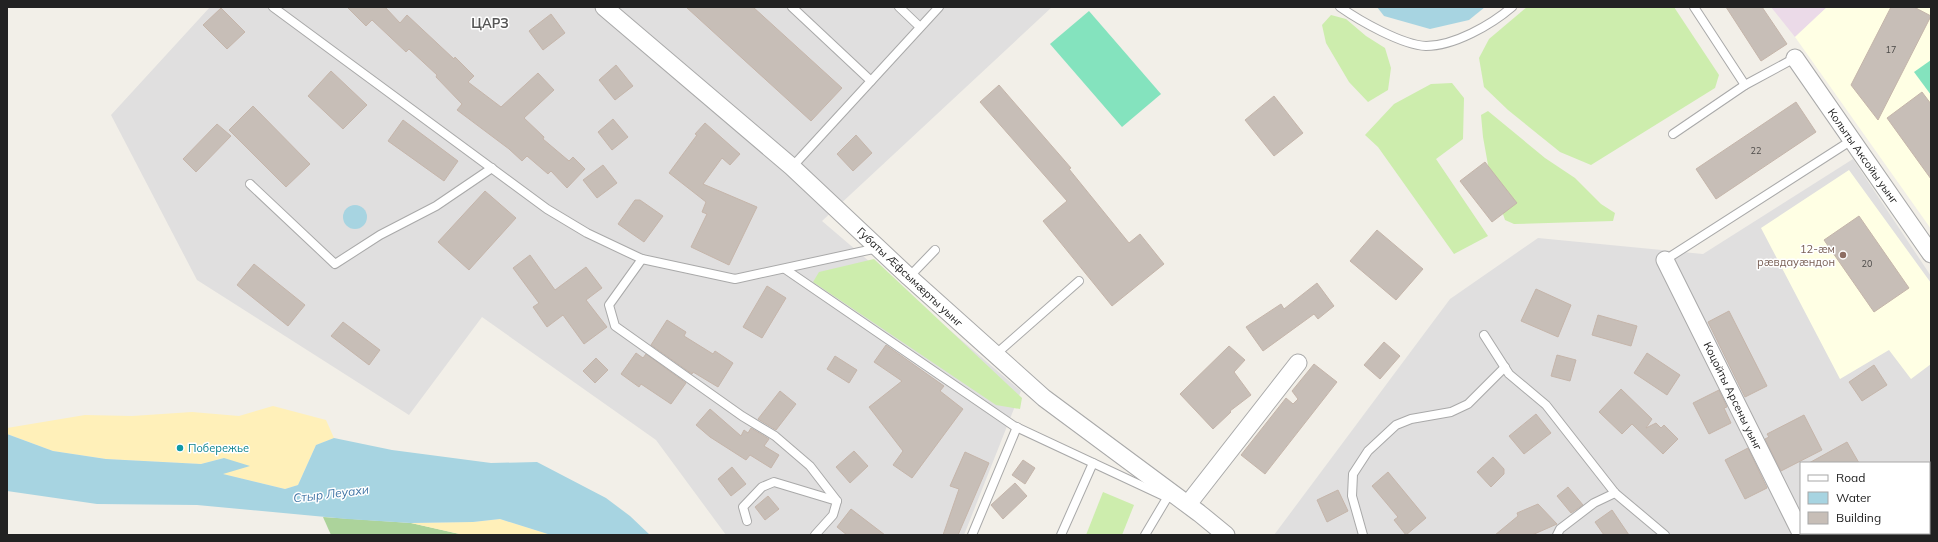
<svg xmlns="http://www.w3.org/2000/svg" width="1938" height="542" font-family="Mulish,sans-serif">
<style>
.residential{fill:#e0dfdf;fill-rule:evenodd}
.industrial{fill:#ebdae8}
.education{fill:#ffffe4}
.grass{fill:#cdedad}
.forest{fill:#acd39b}
.sand{fill:#fff0b9}
.pitch{fill:#84e3be}
.water{fill:#a7d4e1}
.building{fill:#c7beb7;stroke:#c5b5aa}
.lines{fill:none;stroke-linecap:round;stroke-linejoin:round}
.service-casing{stroke:#a9a9a9;stroke-width:10}
.minor-casing{stroke:#a9a9a9;stroke-width:19}
.service{stroke:#fff;stroke-width:8}
.minor{stroke:#fff;stroke-width:17}
.education-dot{fill:#8d6e63;stroke:#fff;stroke-width:1.5}
.culture-dot{fill:#0f9aa8;stroke:#fff;stroke-width:1.5}
.labels{text-anchor:middle;stroke-width:3;stroke-linejoin:round;paint-order:stroke}
.number-label{font-size:9px;fill:#4b4947}
.street-label{font-size:11px;fill:#222;stroke:#fff}
.education-label{font-size:11px;fill:#785e54;stroke:#fff;text-anchor:end}
.culture-label{font-size:11px;fill:#0d838f;stroke:#fff;text-anchor:start}
.water-label{font-size:12px;font-style:italic;fill:#4276a6;stroke:#fff}
.quarter-label{font-size:13px;font-weight:bold;fill:#555;stroke:#fff}
</style>
<rect width="100%" height="100%" fill="#f2efe8"/>
<g class="residential">
<path d="M 210,7 L 1052,7 L 822,221 L 1021,391 L 964,535 L 726,535 L 656,440 L 482,317 L 409,415 L 197,280 L 111,115 Z"/>
<path d="M 1853,159 L 1931,276 L 1931,535 L 1274,535 L 1450,299 L 1538,238 L 1703,254 ZM 1801,463 L 1929,463 L 1929,533 L 1801,533 Z"/>
</g>
<path class="industrial" d="M 1771,7 L 1827,7 L 1795,37 Z"/>
<g class="education">
<path d="M 1827,7 L 1931,7 L 1931,229 L 1795,37 Z"/>
<path d="M 1849,170 L 1931,283 L 1931,364 L 1911,379 L 1889,350 L 1840,379 L 1761,228 Z"/>
</g>
<g class="grass">
<path d="M 1527,7 L 1674,7 L 1719,75 L 1715,88 L 1591,165 L 1560,152 L 1508,110 L 1484,87 L 1479,58 L 1489,39 Z"/>
<path d="M 1331,15 L 1346,19 L 1366,36 L 1385,48 L 1391,68 L 1388,90 L 1368,102 L 1349,82 L 1326,43 L 1322,25 Z"/>
<path d="M 1452,83 L 1464,98 L 1463,139 L 1436,159 L 1488,236 L 1454,254 L 1378,147 L 1365,135 L 1394,104 L 1431,84 Z"/>
<path d="M 1488,111 L 1545,158 L 1575,178 L 1601,204 L 1615,213 L 1613,221 L 1514,224 L 1505,220 L 1490,176 L 1483,137 L 1481,115 Z"/>
<path d="M 874,259 L 1022,398 L 1020,409 L 996,405 L 813,282 L 819,272 Z"/>
<path d="M 1103,492 L 1134,505 L 1122,535 L 1086,535 Z"/>
</g>
<path class="forest" d="M 323,517 L 411,523 L 464,535 L 331,535 Z"/>
<g class="sand">
<path d="M 273,406 L 326,420 L 334,438 L 316,445 L 298,485 L 285,489 L 222,474 L 224,458 L 201,464 L 106,459 L 53,451 L 7,434 L 7,428 L 85,415 L 132,416 L 192,412 L 239,416 Z"/>
<path d="M 500,519 L 551,535 L 464,535 L 411,523 L 473,522 Z"/>
</g>
<g class="pitch">
<path d="M 1089,11 L 1161,94 L 1122,127 L 1050,44 Z"/>
<path d="M 1931,60 L 1931,95 L 1914,72 Z"/>
</g>
<g class="water">
<path d="M 1377,7 L 1485,7 L 1469,20 L 1430,29 L 1384,16 Z"/>
<circle cx="355" cy="217" r="12"/>
<path d="M 7,434 L 53,451 L 106,459 L 201,464 L 224,458 L 250,466 L 223,474 L 285,489 L 298,485 L 316,445 L 334,438 L 392,450 L 491,463 L 537,462 L 606,498 L 630,516 L 650,535 L 551,535 L 500,519 L 473,522 L 411,523 L 347,519 L 197,505 L 97,504 L 7,491 Z"/>
</g>
<g class="building">
<path d="M 347,7 L 385,7 L 400,23 L 407,15 L 454,59 L 455,57 L 474,76 L 468,82 L 501,107 L 538,73 L 554,90 L 524,118 L 544,137 L 543,139 L 569,161 L 573,157 L 585,169 L 567,188 L 551,171 L 548,174 L 527,156 L 522,161 L 509,149 L 457,110 L 462,104 L 436,77 L 437,75 L 409,49 L 406,52 L 372,20 L 366,26 Z"/>
<path d="M 686,7 L 753,7 L 842,88 L 811,121 Z"/>
<path d="M 1726,7 L 1762,7 L 1787,44 L 1761,61 Z"/>
<path d="M 1891,7 L 1914,7 L 1931,16 L 1878,120 L 1851,85 Z"/>
<path d="M 221,8 L 245,32 L 227,49 L 203,25 Z"/>
<path d="M 551,14 L 565,33 L 543,50 L 529,31 Z"/>
<path d="M 616,65 L 633,86 L 615,100 L 599,80 Z"/>
<path d="M 331,71 L 367,105 L 343,129 L 308,96 Z"/>
<path d="M 999,85 L 1071,168 L 1069,169 L 1129,243 L 1140,234 L 1164,264 L 1112,306 L 1043,221 L 1067,201 L 980,102 Z"/>
<path d="M 1922,92 L 1931,104 L 1931,179 L 1887,118 Z"/>
<path d="M 1274,96 L 1303,133 L 1274,156 L 1245,120 Z"/>
<path d="M 1796,102 L 1816,132 L 1716,199 L 1696,169 Z"/>
<path d="M 253,106 L 310,164 L 286,187 L 229,130 Z"/>
<path d="M 613,119 L 628,137 L 612,150 L 598,132 Z"/>
<path d="M 403,120 L 458,161 L 444,181 L 388,141 Z"/>
<path d="M 705,123 L 740,154 L 730,165 L 722,158 L 703,184 L 757,207 L 729,265 L 691,247 L 707,214 L 702,212 L 706,202 L 669,173 L 697,135 L 695,134 Z"/>
<path d="M 217,124 L 231,136 L 196,172 L 183,159 Z"/>
<path d="M 856,135 L 872,153 L 853,171 L 837,154 Z"/>
<path d="M 1485,162 L 1517,203 L 1492,222 L 1460,181 Z"/>
<path d="M 603,165 L 617,183 L 597,198 L 583,180 Z"/>
<path d="M 485,191 L 516,218 L 469,270 L 438,242 Z"/>
<path d="M 635,200 L 640,200 L 663,216 L 644,242 L 618,224 Z"/>
<path d="M 1859,216 L 1909,288 L 1874,312 L 1824,240 Z"/>
<path d="M 1377,230 L 1423,269 L 1396,300 L 1350,261 Z"/>
<path d="M 530,255 L 555,290 L 586,267 L 602,288 L 586,300 L 607,327 L 584,344 L 563,315 L 547,327 L 533,307 L 539,303 L 513,268 Z"/>
<path d="M 254,264 L 305,305 L 288,326 L 237,285 Z"/>
<path d="M 1317,283 L 1334,306 L 1318,319 L 1314,314 L 1263,351 L 1246,327 L 1281,304 L 1284,309 Z"/>
<path d="M 767,286 L 786,298 L 762,338 L 743,327 Z"/>
<path d="M 1536,289 L 1571,305 L 1558,337 L 1521,321 Z"/>
<path d="M 1729,311 L 1767,386 L 1745,397 L 1708,322 Z"/>
<path d="M 1598,315 L 1637,326 L 1631,346 L 1592,335 Z"/>
<path d="M 667,320 L 686,332 L 684,336 L 713,354 L 715,351 L 733,363 L 718,387 L 693,372 L 692,374 L 651,345 Z"/>
<path d="M 343,322 L 380,350 L 369,365 L 331,336 Z"/>
<path d="M 1384,342 L 1400,356 L 1380,379 L 1364,365 Z"/>
<path d="M 886,345 L 944,386 L 940,391 L 963,409 L 912,478 L 893,465 L 903,451 L 869,407 L 902,381 L 874,362 Z"/>
<path d="M 1229,346 L 1245,360 L 1234,372 L 1251,395 L 1230,411 L 1231,412 L 1213,429 L 1180,394 Z"/>
<path d="M 636,353 L 643,358 L 646,354 L 686,383 L 671,404 L 641,384 L 639,387 L 621,374 Z"/>
<path d="M 1647,353 L 1680,375 L 1667,395 L 1634,373 Z"/>
<path d="M 1557,355 L 1576,360 L 1570,381 L 1551,376 Z"/>
<path d="M 835,356 L 857,370 L 849,383 L 827,369 Z"/>
<path d="M 596,358 L 608,370 L 595,383 L 583,371 Z"/>
<path d="M 1314,364 L 1337,382 L 1265,474 L 1241,455 L 1286,398 L 1293,404 L 1298,399 L 1292,391 Z"/>
<path d="M 1874,365 L 1887,385 L 1862,401 L 1849,382 Z"/>
<path d="M 1621,389 L 1652,419 L 1646,428 L 1656,423 L 1661,428 L 1664,425 L 1678,439 L 1663,454 L 1632,424 L 1622,434 L 1599,412 Z"/>
<path d="M 1719,390 L 1727,407 L 1724,408 L 1731,423 L 1709,434 L 1693,403 Z"/>
<path d="M 780,391 L 796,404 L 776,430 L 758,419 Z"/>
<path d="M 710,409 L 741,436 L 744,430 L 748,433 L 751,428 L 769,439 L 764,446 L 779,455 L 771,468 L 750,455 L 746,460 L 710,437 L 696,425 Z"/>
<path d="M 1536,414 L 1551,433 L 1524,454 L 1509,436 Z"/>
<path d="M 1804,415 L 1822,450 L 1781,471 L 1765,439 L 1769,437 L 1767,434 Z"/>
<path d="M 1847,442 L 1859,463 L 1809,463 Z"/>
<path d="M 1748,448 L 1767,488 L 1745,499 L 1725,460 Z"/>
<path d="M 854,451 L 868,466 L 850,483 L 836,467 Z"/>
<path d="M 965,452 L 989,463 L 958,535 L 943,535 L 959,489 L 950,486 Z"/>
<path d="M 1493,457 L 1504,469 L 1504,474 L 1491,487 L 1477,472 Z"/>
<path d="M 1023,460 L 1035,468 L 1025,484 L 1012,475 Z"/>
<path d="M 732,467 L 746,484 L 731,496 L 718,479 Z"/>
<path d="M 1388,472 L 1426,518 L 1406,535 L 1394,520 L 1398,517 L 1372,486 Z"/>
<path d="M 1015,483 L 1027,496 L 1003,519 L 991,505 Z"/>
<path d="M 1568,487 L 1583,505 L 1571,513 L 1557,496 Z"/>
<path d="M 1338,490 L 1348,511 L 1327,522 L 1317,500 Z"/>
<path d="M 768,496 L 779,509 L 765,520 L 755,507 Z"/>
<path d="M 1538,504 L 1557,524 L 1532,535 L 1495,535 L 1518,516 L 1517,513 Z"/>
<path d="M 851,509 L 885,535 L 847,535 L 837,527 Z"/>
<path d="M 1612,510 L 1629,535 L 1604,535 L 1595,522 Z"/>
</g>
<g class="lines">
<defs>
<g id="service">
<path d="M 273,7 L 547,209 L 587,233 L 642,259 L 735,279 L 878,248"/>
<path d="M 792,7 L 871,81"/>
<path d="M 899,7 L 920,27"/>
<path d="M 1340,7 C 1360,21 1402,45 1426,46 C 1454,46 1491,25 1512,7"/>
<path d="M 1694,7 L 1745,85"/>
<path d="M 1673,134 L 1745,85 L 1795,58"/>
<path d="M 792,167 L 939,7"/>
<path d="M 250,184 L 335,264 L 380,235 L 436,206 L 492,168"/>
<path d="M 642,259 L 609,305 L 615,326 L 742,416 L 775,436 L 810,466 L 837,501 L 833,515 L 815,535"/>
<path d="M 1665,260 L 1852,140"/>
<path d="M 785,269 L 1014,426 L 1168,498"/>
<path d="M 909,277 L 935,250"/>
<path d="M 1484,335 L 1509,374 L 1546,405 L 1615,493 L 1665,535"/>
<path d="M 996,354 L 1079,281"/>
<path d="M 747,521 L 743,507 L 762,487 L 774,482 L 837,501"/>
<path d="M 972,535 L 1017,427"/>
<path d="M 1061,535 L 1093,463"/>
<path d="M 1145,535 L 1167,498"/>
<path d="M 1363,535 L 1352,496 L 1353,474 L 1368,451 L 1396,425 L 1411,419 L 1451,412 L 1468,404 L 1505,367"/>
<path d="M 1557,535 L 1560,529 L 1594,503 L 1615,493"/>
</g>
<g id="minor">
<path d="M 604,7 L 792,167 L 909,277 L 1044,398 L 1199,513 L 1226,535"/>
<path d="M 1795,58 L 1931,254"/>
<path d="M 1665,260 L 1801,533"/>
<path d="M 1188,504 L 1298,363"/>
</g>
</defs>
<use href="#service" class="service-casing"/>
<use href="#minor" class="minor-casing"/>
<use href="#service" class="service"/>
<use href="#minor" class="minor"/>
</g>
<circle class="education-dot" cx="1843" cy="255" r="4"/>
<circle class="culture-dot" cx="180" cy="448" r="4"/>
<g class="labels">
<g class="number-label">
<text x="1891" y="53">17</text>
<text x="1756" y="154">22</text>
<text x="1867" y="267">20</text>
</g>
<g class="street-label">
<text transform="translate(1863 156) rotate(55)" y="4">Колыты Аксойы уынг</text>
<text transform="translate(910 277) rotate(43)" y="4">Губаты Æфсымæрты уынг</text>
<text transform="translate(1733 396) rotate(64)" y="4">Коцойты Арсены уынг</text>
</g>
<g class="education-label">
<text x="1835" y="253">12-æм<tspan x="1835" dy="13">рӕвдауӕндон</tspan></text>
</g>
<g class="culture-label">
<text x="188" y="452">Побережье</text>
</g>
<g class="water-label">
<text transform="translate(331 494) rotate(-7)" y="4">Стыр Леуахи</text>
</g>
<g class="quarter-label">
<text x="490" y="28">ЦАРЗ</text>
</g>
</g>
<rect width="1938" height="542" fill="none" stroke="#222222" stroke-width="16"/>
<rect x="1800" y="462" width="130" height="72" fill="#ffffff" stroke="#a7a7a7"/>
<rect x="1808" y="475" width="20" height="6" fill="#ffffff" stroke="#a7a7a7"/>
<text x="1836" y="482" font-size="12" fill="#222222">Road</text>
<rect x="1808" y="492" width="20" height="12" fill="#a7d4e1" stroke="#a7a7a7"/>
<text x="1836" y="502" font-size="12" fill="#222222">Water</text>
<rect x="1808" y="512" width="20" height="12" fill="#c7beb7" stroke="#a7a7a7"/>
<text x="1836" y="522" font-size="12" fill="#222222">Building</text>
</svg>
